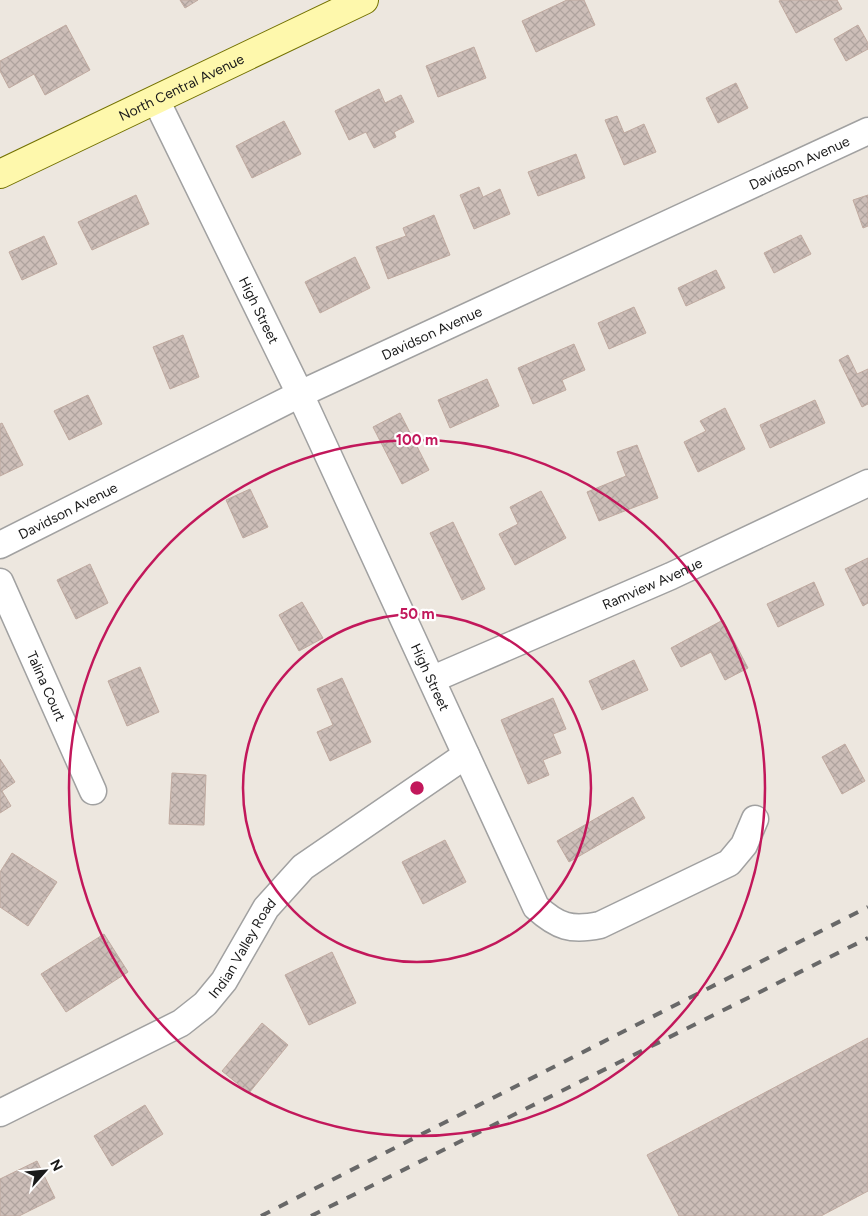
<svg xmlns="http://www.w3.org/2000/svg" width="868" height="1216" font-family="Figtree,sans-serif">
<style>
.building{fill:url(#building-cross-hatch);stroke:#c0aaa0}
.lines{fill:none;stroke-linecap:round;stroke-linejoin:round}
.street-casing{stroke:#a1a1a1;stroke-width:29}
.secondary-casing{stroke:#737100;stroke-width:30}
.street{stroke:#fff;stroke-width:26}
.secondary{stroke:#fef8ac;stroke-width:28}
.rail{stroke:#686868;stroke-width:4;stroke-dasharray:10 10;stroke-linecap:butt}
.ring{fill:none;stroke:#c2185b;stroke-width:2.5}
.labels{text-anchor:middle;stroke-width:4.5;stroke-linejoin:round;paint-order:stroke}
.street-label{font-size:14px;fill:#1a1a1a;stroke:#fff}
.centre{fill:#c2185b;stroke:#fff;stroke-width:2.5}
.ring-label{font-size:15px;text-anchor:middle;font-weight:bold;fill:#c2185b;stroke:#fff;stroke-width:4.5;stroke-linejoin:round;paint-order:stroke}
</style>
<defs>
<pattern id="building-cross-hatch" width="8" height="8" patternUnits="userSpaceOnUse" patternTransform="scale(1.25)"><rect width="8" height="8" fill="#cdbeb8"/><path d="M0 0l8 8M0 8l8-8" fill="none" stroke="#afa39e"/></pattern>
</defs>
<rect width="100%" height="100%" fill="#ede7df"/>
<g class="building">
<path d="M 180,0 L 198,0 L 185,8 Z"/>
<path d="M 567,0 L 584,0 L 595,25 L 536,52 L 522,21 Z"/>
<path d="M 781,0 L 837,0 L 842,9 L 796,33 L 779,1 Z"/>
<path d="M 66,25 L 90,70 L 45,95 L 34,74 L 9,88 L 0,71 L 0,61 Z"/>
<path d="M 858,25 L 868,43 L 868,49 L 846,61 L 834,39 Z"/>
<path d="M 474,47 L 486,78 L 438,97 L 426,66 Z"/>
<path d="M 736,83 L 748,108 L 718,123 L 706,98 Z"/>
<path d="M 379,89 L 385,103 L 401,95 L 414,122 L 394,132 L 396,137 L 374,148 L 366,132 L 349,140 L 335,111 Z"/>
<path d="M 617,116 L 624,133 L 644,124 L 656,152 L 624,165 L 605,120 Z"/>
<path d="M 284,121 L 301,154 L 252,178 L 236,146 Z"/>
<path d="M 576,154 L 585,178 L 538,196 L 528,172 Z"/>
<path d="M 479,187 L 483,197 L 500,189 L 510,214 L 474,229 L 460,195 Z"/>
<path d="M 136,195 L 149,224 L 92,250 L 78,222 Z"/>
<path d="M 868,195 L 868,226 L 863,228 L 853,200 Z"/>
<path d="M 434,215 L 450,255 L 388,279 L 376,247 L 406,236 L 403,228 Z"/>
<path d="M 801,235 L 811,254 L 774,273 L 764,253 Z"/>
<path d="M 44,236 L 57,264 L 22,280 L 9,252 Z"/>
<path d="M 355,257 L 370,288 L 320,313 L 305,282 Z"/>
<path d="M 716,270 L 725,288 L 686,306 L 678,288 Z"/>
<path d="M 634,307 L 646,333 L 609,349 L 598,323 Z"/>
<path d="M 183,335 L 199,377 L 170,389 L 153,347 Z"/>
<path d="M 574,344 L 585,370 L 562,380 L 566,390 L 533,404 L 518,368 Z"/>
<path d="M 848,355 L 857,374 L 868,369 L 868,404 L 862,407 L 839,360 Z"/>
<path d="M 487,379 L 499,406 L 450,428 L 438,400 Z"/>
<path d="M 88,395 L 102,424 L 69,440 L 54,411 Z"/>
<path d="M 815,400 L 825,423 L 770,448 L 760,425 Z"/>
<path d="M 725,408 L 745,449 L 698,472 L 684,442 L 706,431 L 700,421 Z"/>
<path d="M 400,413 L 429,470 L 402,484 L 373,427 Z"/>
<path d="M 2,423 L 23,465 L 0,476 L 0,424 Z"/>
<path d="M 637,445 L 658,498 L 599,521 L 587,492 L 626,476 L 617,452 Z"/>
<path d="M 250,489 L 268,527 L 243,538 L 226,500 Z"/>
<path d="M 541,491 L 566,538 L 515,565 L 499,534 L 518,524 L 510,507 Z"/>
<path d="M 453,522 L 485,589 L 462,600 L 430,533 Z"/>
<path d="M 868,558 L 868,603 L 863,606 L 845,569 Z"/>
<path d="M 90,564 L 108,603 L 76,619 L 57,580 Z"/>
<path d="M 814,582 L 824,605 L 778,627 L 767,604 Z"/>
<path d="M 302,602 L 323,638 L 299,651 L 279,615 Z"/>
<path d="M 723,620 L 748,668 L 725,680 L 711,652 L 681,667 L 671,648 Z"/>
<path d="M 634,660 L 648,690 L 602,710 L 589,681 Z"/>
<path d="M 140,667 L 159,712 L 127,726 L 108,681 Z"/>
<path d="M 342,678 L 371,742 L 330,761 L 317,732 L 333,725 L 317,689 Z"/>
<path d="M 553,698 L 566,729 L 553,734 L 561,753 L 543,760 L 549,775 L 528,784 L 501,720 Z"/>
<path d="M 845,744 L 865,781 L 842,794 L 822,757 Z"/>
<path d="M 0,759 L 15,782 L 2,791 L 11,806 L 0,813 Z"/>
<path d="M 172,773 L 206,775 L 204,825 L 169,824 Z"/>
<path d="M 633,797 L 645,818 L 569,862 L 557,841 Z"/>
<path d="M 445,840 L 466,882 L 423,904 L 402,862 Z"/>
<path d="M 12,853 L 57,882 L 28,926 L 0,907 L 0,872 Z"/>
<path d="M 104,934 L 128,972 L 66,1012 L 41,974 Z"/>
<path d="M 332,952 L 356,1003 L 309,1025 L 285,975 Z"/>
<path d="M 262,1023 L 288,1045 L 249,1093 L 222,1071 Z"/>
<path d="M 868,1038 L 868,1191 L 821,1216 L 679,1216 L 647,1155 Z"/>
<path d="M 145,1105 L 163,1134 L 112,1166 L 94,1136 Z"/>
<path d="M 37,1161 L 55,1198 L 19,1216 L 0,1216 L 0,1179 Z"/>
</g>
<g class="lines">
<defs>
<g id="street">
<path id="s1" d="M 156,100 L 300,394 L 536,907 C 558,927 571,931 600,925 L 729,863 L 744,845 L 755,819"/>
<path id="s2" d="M 0,545 L 300,394 L 868,131"/>
<path id="s3" d="M 0,582 L 93,791"/>
<path id="s4" d="M 433,679 L 671,576 L 868,483"/>
<path id="s5" d="M 0,1113 L 181,1023 L 205,1004 L 224,981 L 266,908 L 303,867 L 466,755"/>
</g>
<g id="secondary">
<path id="s6" d="M 0,174 L 364,0"/>
</g>
</defs>
<use href="#street" class="street-casing"/>
<use href="#secondary" class="secondary-casing"/>
<use href="#street" class="street"/>
<use href="#secondary" class="secondary"/>
<g class="rail">
<path d="M 261,1216 L 868,907"/>
<path d="M 311,1216 L 868,938"/>
</g>
</g>
<g class="ring">
<circle cx="417" cy="788" r="174"/>
<circle cx="417" cy="788" r="348"/>
</g>
<g class="labels">
<g class="street-label">
<text dy="5" stroke="none"><textPath href="#s6" startOffset="201">North Central Avenue</textPath></text>
<text dy="5" stroke="none"><textPath href="#s2" startOffset="886">Davidson Avenue</textPath></text>
<text dy="5" stroke="none"><textPath href="#s1" startOffset="234">High Street</textPath></text>
<text dy="5" stroke="none"><textPath href="#s2" startOffset="481">Davidson Avenue</textPath></text>
<text dy="5" stroke="none"><textPath href="#s2" startOffset="76">Davidson Avenue</textPath></text>
<text dy="5" stroke="none"><textPath href="#s4" startOffset="239">Ramview Avenue</textPath></text>
<text dy="5" stroke="none"><textPath href="#s1" startOffset="639">High Street</textPath></text>
<text dy="5" stroke="none"><textPath href="#s3" startOffset="114">Talina Court</textPath></text>
<text dy="5" stroke="none"><textPath href="#s5" startOffset="300">Indian Valley Road</textPath></text>
</g>
</g>
<circle cx="417" cy="788" r="8" class="centre"/>
<g class="ring-label">
<text x="417" y="445">100 m</text>
<text x="417" y="619">50 m</text>
</g>
<g transform="translate(45 1171) rotate(63)" stroke="#ffffff" stroke-width="4" paint-order="stroke">
<path d="M0-4L9 19L0 12L-9 19Z" fill="#1a1a1a"/>
<text y="-8" font-size="14" font-weight="bold" text-anchor="middle" fill="#1a1a1a">N</text>
</g>
</svg>
